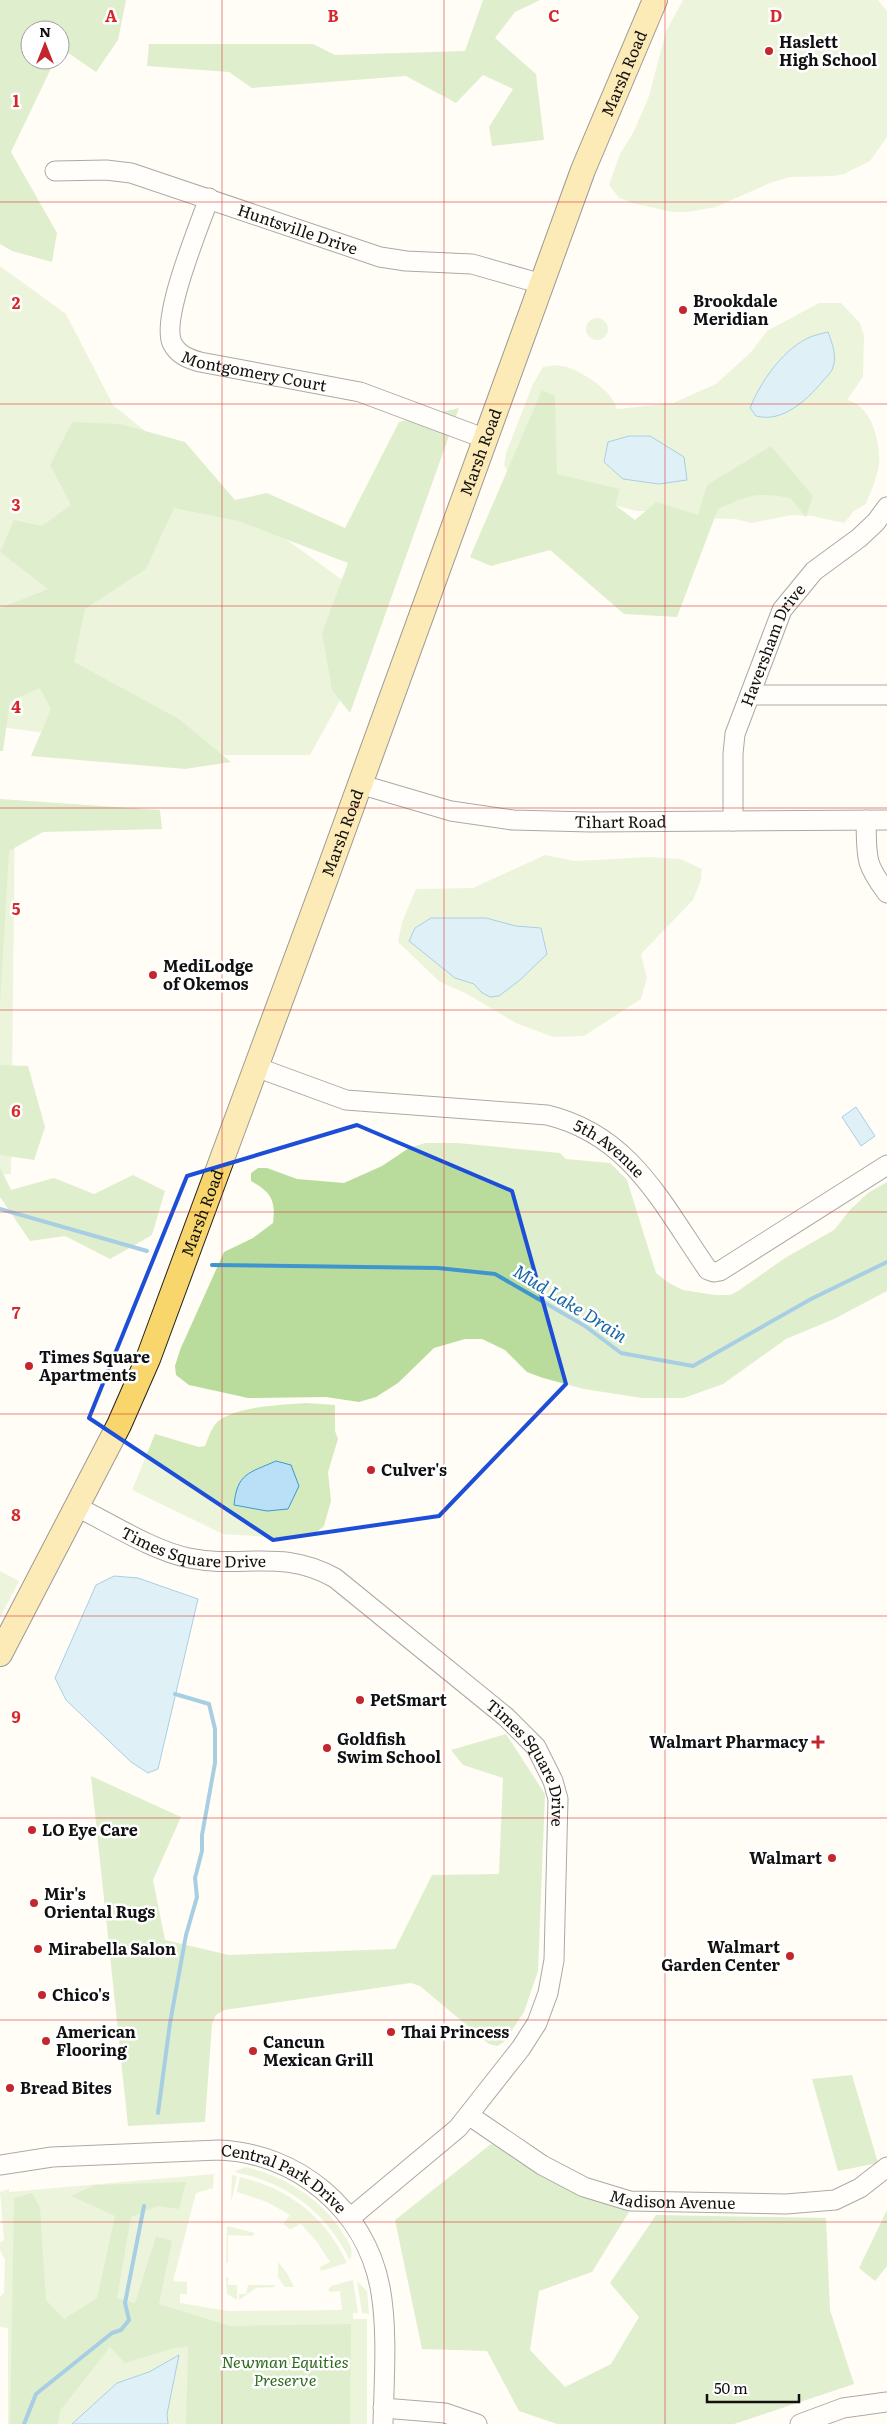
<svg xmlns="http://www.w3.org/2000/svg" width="887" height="2424" font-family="Literata,serif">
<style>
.green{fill:#d5ebbd}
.forest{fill:#b9dc9c}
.water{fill:#b9e0f7;stroke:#3f96cf}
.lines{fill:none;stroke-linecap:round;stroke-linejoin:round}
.stream{stroke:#3f96cf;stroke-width:4}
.minor-casing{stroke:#444;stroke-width:21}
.major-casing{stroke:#222;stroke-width:26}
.minor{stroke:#fff;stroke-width:19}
.major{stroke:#f9d66b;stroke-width:24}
.marked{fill:none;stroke:#1d4ed8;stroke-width:4;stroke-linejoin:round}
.grid{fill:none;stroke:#d62828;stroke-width:1;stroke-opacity:0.55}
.poi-dot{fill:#c4262e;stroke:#fff;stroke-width:2}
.labels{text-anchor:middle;stroke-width:5;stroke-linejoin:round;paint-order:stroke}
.poi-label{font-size:16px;font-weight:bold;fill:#111;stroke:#fff;text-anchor:start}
.street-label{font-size:16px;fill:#111;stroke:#fff}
.park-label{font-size:16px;font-style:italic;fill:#2f6b1f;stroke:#fff}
.water-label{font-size:18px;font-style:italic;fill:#1768a6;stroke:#fff}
.grid-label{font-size:16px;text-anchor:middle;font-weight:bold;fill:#d62828;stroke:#fff;stroke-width:5;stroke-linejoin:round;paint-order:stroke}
</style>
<rect width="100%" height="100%" fill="#fffdf5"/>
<g class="green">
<path d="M 683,0 L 878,0 L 887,11 L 887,137 L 870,161 L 844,174 L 833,176 L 790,177 L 770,183 L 716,207 L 688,212 L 673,212 L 632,203 L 619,198 L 609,185 L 620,154 L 634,131 L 649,96 L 666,31 Z"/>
<path d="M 0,266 L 66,314 L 113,405 L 214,487 L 352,587 L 359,666 L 310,755 L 213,755 L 0,727 Z"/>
<path d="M 819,303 L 841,303 L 860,323 L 864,336 L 863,377 L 847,400 C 871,404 881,443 879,464 C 877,478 871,491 866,504 L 854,511 L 844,523 L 812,516 L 792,515 L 752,523 L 735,519 L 695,518 L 678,511 L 637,511 L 511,479 L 504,465 L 506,453 L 533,384 L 543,367 C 549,366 556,365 562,366 C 580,369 613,391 617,409 L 673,403 L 716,384 L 751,352 L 767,331 Z"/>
<circle cx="597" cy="329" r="11"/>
<path d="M 0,813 L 15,813 L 11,1174 L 0,1174 Z"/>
<path d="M 545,855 L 575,861 L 649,857 L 680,859 L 702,869 L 701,880 L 693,900 L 641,954 L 647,978 L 641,999 L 584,1036 L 553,1037 L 516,1023 L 465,993 L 440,982 L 398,942 L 402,922 L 416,889 L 473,888 Z"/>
<path d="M 306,1403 L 335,1405 L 335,1431 L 338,1439 L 328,1472 L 331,1501 L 324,1526 L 313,1535 L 296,1539 L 223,1534 L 132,1490 L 155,1434 L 199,1447 L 205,1446 C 209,1436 212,1425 221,1419 C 242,1406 281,1405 306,1403 Z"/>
<path d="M 0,1571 L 19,1581 L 0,1618 Z"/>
<path d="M 245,2167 C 285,2176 322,2199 344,2235 C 350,2244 354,2250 350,2260 C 326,2212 287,2182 234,2172 Z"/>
<path d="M 214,2174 L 213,2188 L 196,2193 L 173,2281 L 187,2282 L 187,2294 L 180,2294 L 180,2303 L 228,2311 L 342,2310 L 340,2291 L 330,2292 L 328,2290 L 331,2286 L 353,2280 L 358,2313 L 353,2313 L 353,2319 L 367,2319 L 367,2424 L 168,2424 L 167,2414 L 179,2356 L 149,2372 L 117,2383 L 72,2424 L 8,2424 L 8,2328 L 0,2327 L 0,2297 L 4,2293 L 5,2260 L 0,2250 L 0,2242 L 4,2240 L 0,2192 L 9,2189 L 9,2192 Z"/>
<path d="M 232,2175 L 237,2176 L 231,2203 Z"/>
<path d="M 240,2177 C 289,2188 326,2218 347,2263 L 321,2271 L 320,2267 L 330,2262 L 317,2242 L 301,2224 L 290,2229 L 283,2224 L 290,2215 L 267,2202 L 237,2192 Z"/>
<path d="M 227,2226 L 255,2233 L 252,2236 L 228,2235 L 228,2263 L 226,2263 Z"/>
<path d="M 278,2262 L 287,2273 L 294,2287 L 285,2287 L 278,2277 Z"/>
<path d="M 226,2277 L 228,2277 L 228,2285 L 237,2285 L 237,2300 L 227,2294 Z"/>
<path d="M 357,2281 L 367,2291 L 369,2314 L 362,2313 Z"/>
<path d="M 248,2285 L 275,2285 L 275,2287 L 256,2288 L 239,2300 L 239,2294 L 246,2294 Z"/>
</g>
<g class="forest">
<path d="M 0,0 L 126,0 L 118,40 L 96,72 L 61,48 L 60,50 L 60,30 L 30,30 L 30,60 L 55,60 L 11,152 L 57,233 L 52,262 L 12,251 L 0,244 Z"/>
<path d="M 483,0 L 540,0 L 515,12 L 495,38 L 536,74 L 544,140 L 492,146 L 489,127 L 513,89 L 483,75 L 456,103 L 406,76 L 252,88 L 229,72 L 147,66 L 149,44 L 313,44 L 335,55 L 465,51 Z"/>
<path d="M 542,390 L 555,396 L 557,474 L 620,489 L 615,505 L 635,520 L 656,502 L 698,515 L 707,485 L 771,446 L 813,496 L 806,517 L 790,498 C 756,492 749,495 718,509 L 677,617 L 624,614 L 550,550 L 491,566 L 470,557 Z"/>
<path d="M 459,408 L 350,713 L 332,690 L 322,633 L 348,563 L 238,521 L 174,508 L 146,569 L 85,609 L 74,662 L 179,719 L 231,762 L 185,769 L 31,756 L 51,709 L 40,688 L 10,701 L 3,751 L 0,751 L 0,608 L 48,589 L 0,552 L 14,520 L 42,526 L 71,505 L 50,465 L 72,422 L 120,424 L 185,442 L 235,500 L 267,493 L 345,528 L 399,422 Z"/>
<path d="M 0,799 L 160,810 L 162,829 L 43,832 L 9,851 L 0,1005 Z"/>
<path d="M 0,1065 L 28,1066 L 45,1127 L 34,1160 L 0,1155 Z"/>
<path d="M 425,1143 L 458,1143 L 560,1153 L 566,1159 L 610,1163 L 627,1180 L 656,1273 L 669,1283 L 683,1290 L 715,1295 L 730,1295 L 738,1291 L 785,1258 L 834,1230 L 850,1210 L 868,1193 L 887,1182 L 887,1291 L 834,1319 L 786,1339 L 723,1384 L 684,1398 L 642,1398 L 584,1389 L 543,1378 L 527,1372 L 505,1350 L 482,1339 L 465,1339 L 434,1348 L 398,1383 L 376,1397 L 359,1402 L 326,1397 L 248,1398 L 189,1385 L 176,1375 L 175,1366 L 180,1350 L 224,1252 L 253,1238 L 273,1223 C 276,1200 271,1192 251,1181 L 251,1173 L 258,1168 L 267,1168 L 297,1179 L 344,1183 L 382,1166 L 409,1148 Z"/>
<path d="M 0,1167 L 11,1190 L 54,1178 L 94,1194 L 133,1175 L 165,1191 L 152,1235 L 110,1259 L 65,1236 L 30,1241 L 0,1197 Z"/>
<path d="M 506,1734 L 545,1794 L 538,1971 L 524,2012 L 504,2042 L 497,2046 L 489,2044 L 420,1986 L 411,1983 L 224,2010 L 216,2015 L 212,2024 L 205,2122 L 128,2126 L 91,1776 L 181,1817 L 153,1880 L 165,1940 L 229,1955 L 395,1949 L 432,1875 L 499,1874 L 503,1778 L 463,1765 L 451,1750 Z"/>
<path d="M 852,2075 L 878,2163 L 838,2171 L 812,2079 Z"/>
<path d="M 491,2144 L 629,2212 L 592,2272 L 539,2291 L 530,2350 L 565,2387 L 611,2364 L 639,2317 L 610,2283 L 656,2215 L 826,2218 L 830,2310 L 854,2384 L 734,2424 L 557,2424 L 519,2411 L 487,2351 L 422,2349 L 395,2220 Z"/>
<path d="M 186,2182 L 179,2209 L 158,2206 L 131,2217 L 117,2298 L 135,2303 L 156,2236 L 172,2241 L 159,2304 L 230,2326 L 351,2324 L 350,2424 L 186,2424 L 188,2347 L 175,2348 L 125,2363 L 110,2347 L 60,2411 L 58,2424 L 10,2424 L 14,2198 L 32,2193 L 40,2208 L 46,2300 L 64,2319 L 97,2298 L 115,2216 L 71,2196 L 95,2185 Z"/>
<path d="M 887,2210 L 887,2266 L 875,2281 L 859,2268 Z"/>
</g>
<g class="water">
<path d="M 828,332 C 832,343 838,357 832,370 C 830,374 825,378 822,382 C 806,401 782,423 756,416 L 750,408 C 760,383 781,352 806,339 C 813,335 821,334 828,332 Z"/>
<path d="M 629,436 L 650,436 L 684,457 L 687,480 L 659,484 L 623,479 L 604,462 L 608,442 Z"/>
<path d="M 431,918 L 486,918 L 516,926 L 541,928 L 547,954 L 520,980 L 499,996 L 490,997 L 481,992 L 474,984 L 455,978 L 409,941 L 415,928 Z"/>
<path d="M 856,1107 L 875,1136 L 861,1146 L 842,1117 Z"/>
<path d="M 276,1461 L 291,1465 L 299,1486 L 288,1509 L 267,1511 L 234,1505 C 237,1473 249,1473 276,1461 Z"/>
<path d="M 114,1576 L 138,1578 L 198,1599 L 158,1769 L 148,1773 L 131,1762 L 66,1700 L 55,1678 L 96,1585 Z"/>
<path d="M 179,2355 L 167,2414 L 168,2424 L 72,2424 L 117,2383 L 149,2372 Z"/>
</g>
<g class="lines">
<g class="stream">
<path d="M 0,1209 L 147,1251"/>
<path d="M 212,1265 L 438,1268 L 495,1274 L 585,1326 L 621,1353 L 693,1366 L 811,1299 L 887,1262"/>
<path d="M 158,2113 L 170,2023 L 186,1935 L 197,1897 L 195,1878 L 202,1851 L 202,1835 L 215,1763 L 215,1729 L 209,1704 L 175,1694"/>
<path d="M 24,2424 L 36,2394 L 112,2333 L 121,2330 L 129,2320 L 125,2303 L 144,2206"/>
</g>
<defs>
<g id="minor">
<path id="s1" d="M 55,171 L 106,170 L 131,173 L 380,257 L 406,261 L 472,264 L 542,284"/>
<path id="s2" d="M 209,198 C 199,227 161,317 172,343 C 178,355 189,359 200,362 L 360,392 L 486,439"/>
<path d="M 750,695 L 887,695"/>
<path id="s3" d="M 359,784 L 451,811 L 513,820 L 590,822 L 887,820"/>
<path d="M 866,820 C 867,858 864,862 887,893"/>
<path id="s4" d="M 733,821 L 733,754 L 735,734 L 782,610 L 814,571 L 859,538 L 876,522 L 887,507"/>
<path id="s5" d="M 256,1067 L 346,1100 L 547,1115 C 631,1135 662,1204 708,1270 L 714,1272 L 720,1271 L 887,1165"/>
<path id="s6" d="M 77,1507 C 110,1523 153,1551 189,1558 C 243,1569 281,1548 335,1578 L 506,1717 L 536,1747 L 553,1781 L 558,1799 L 554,1960 L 548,1993 L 537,2023 L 521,2048 L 458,2128 L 350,2218"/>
<path id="s7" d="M 470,2116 L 542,2165 L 584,2187 L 630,2201 L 786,2204 L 835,2200 L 860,2188 L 887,2167"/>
<path id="s8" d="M 0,2165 L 52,2157 L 219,2150 C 297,2153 365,2209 380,2287 C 388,2329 384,2381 383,2424"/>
<path d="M 383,2408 L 445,2413 L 477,2424"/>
<path d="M 800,2424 L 843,2408 L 887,2402"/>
</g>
<g id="major">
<path id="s9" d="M 0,1654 L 119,1425 L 148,1359 L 326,878 L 583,170 L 655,0"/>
</g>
</defs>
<use href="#minor" class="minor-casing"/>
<use href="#major" class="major-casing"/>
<use href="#minor" class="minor"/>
<use href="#major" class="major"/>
</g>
<path d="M0 0H887V2424H0ZM 357,1125 L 512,1191 L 566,1384 L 439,1516 L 273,1540 L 89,1418 L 187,1176 Z" fill="#fffdf5" fill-opacity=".55" fill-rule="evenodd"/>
<path class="marked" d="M 357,1125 L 512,1191 L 566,1384 L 439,1516 L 273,1540 L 89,1418 L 187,1176 Z"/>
<path class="grid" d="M 222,0 L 222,2424M 444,0 L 444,2424M 665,0 L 665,2424M 0,202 L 887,202M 0,404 L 887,404M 0,606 L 887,606M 0,808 L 887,808M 0,1010 L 887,1010M 0,1212 L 887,1212M 0,1414 L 887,1414M 0,1616 L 887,1616M 0,1818 L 887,1818M 0,2020 L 887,2020M 0,2222 L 887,2222"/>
<g class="poi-dot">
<circle cx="769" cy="51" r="5"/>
<circle cx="683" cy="310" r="5"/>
<circle cx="153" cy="975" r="5"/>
<circle cx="29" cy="1366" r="5"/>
<circle cx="371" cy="1470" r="5"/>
<circle cx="360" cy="1700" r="5"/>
<path d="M815.5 1734.5h5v5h5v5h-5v5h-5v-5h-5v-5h5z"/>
<circle cx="327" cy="1748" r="5"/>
<circle cx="32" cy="1830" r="5"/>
<circle cx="832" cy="1858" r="5"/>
<circle cx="34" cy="1903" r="5"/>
<circle cx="38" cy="1949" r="5"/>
<circle cx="790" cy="1956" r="5"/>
<circle cx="42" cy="1995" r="5"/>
<circle cx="391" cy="2032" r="5"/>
<circle cx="46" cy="2041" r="5"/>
<circle cx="253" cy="2051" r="5"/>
<circle cx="10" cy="2088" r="5"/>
</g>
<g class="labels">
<g class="poi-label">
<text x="779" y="48">Haslett<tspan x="779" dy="18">High School</tspan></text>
<text x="693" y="307">Brookdale<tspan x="693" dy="18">Meridian</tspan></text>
<text x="163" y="972">MediLodge<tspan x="163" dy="18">of Okemos</tspan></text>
<text x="39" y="1363">Times Square<tspan x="39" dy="18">Apartments</tspan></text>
<text x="381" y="1476">Culver's</text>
<text x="370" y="1706">PetSmart</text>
<text x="337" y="1745">Goldfish<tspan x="337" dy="18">Swim School</tspan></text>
<text x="808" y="1748" text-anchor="end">Walmart Pharmacy</text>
<text x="42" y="1836">LO Eye Care</text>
<text x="822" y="1864" text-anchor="end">Walmart</text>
<text x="44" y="1900">Mir's<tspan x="44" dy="18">Oriental Rugs</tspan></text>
<text x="780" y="1953" text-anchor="end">Walmart<tspan x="780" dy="18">Garden Center</tspan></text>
<text x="48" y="1955">Mirabella Salon</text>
<text x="52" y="2001">Chico's</text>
<text x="56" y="2038">American<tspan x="56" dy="18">Flooring</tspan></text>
<text x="401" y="2038">Thai Princess</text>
<text x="263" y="2048">Cancun<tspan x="263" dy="18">Mexican Grill</tspan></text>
<text x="20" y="2094">Bread Bites</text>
</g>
<g class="street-label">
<text dy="6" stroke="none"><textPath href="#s9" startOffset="1701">Marsh Road</textPath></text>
<text dy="6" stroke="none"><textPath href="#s1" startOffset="252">Huntsville Drive</textPath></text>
<text dy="6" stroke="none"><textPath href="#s2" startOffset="241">Montgomery Court</textPath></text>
<text dy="6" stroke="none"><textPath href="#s9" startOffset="1296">Marsh Road</textPath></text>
<text dy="6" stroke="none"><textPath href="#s4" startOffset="184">Haversham Drive</textPath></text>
<text dy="6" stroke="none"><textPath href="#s3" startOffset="266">Tihart Road</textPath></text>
<text dy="6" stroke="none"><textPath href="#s9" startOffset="891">Marsh Road</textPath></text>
<text dy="6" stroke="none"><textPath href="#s5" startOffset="369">5th Avenue</textPath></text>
<text dy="6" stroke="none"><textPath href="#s9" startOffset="486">Marsh Road</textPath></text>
<text dy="6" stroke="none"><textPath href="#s6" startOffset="126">Times Square Drive</textPath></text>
<text dy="6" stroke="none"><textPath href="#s6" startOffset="545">Times Square Drive</textPath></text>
<text dy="6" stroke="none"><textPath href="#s8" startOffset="292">Central Park Drive</textPath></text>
<text dy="6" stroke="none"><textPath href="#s7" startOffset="225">Madison Avenue</textPath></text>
</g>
<g class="park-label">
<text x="285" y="2368">Newman Equities<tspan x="285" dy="18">Preserve</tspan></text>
</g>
<g class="water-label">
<text transform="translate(570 1304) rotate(32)" y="6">Mud Lake Drain</text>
</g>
</g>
<g class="grid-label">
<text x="111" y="22">A</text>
<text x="333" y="22">B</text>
<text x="554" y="22">C</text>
<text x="776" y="22">D</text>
<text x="16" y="107">1</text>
<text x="16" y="309">2</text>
<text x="16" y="511">3</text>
<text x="16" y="713">4</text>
<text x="16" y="915">5</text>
<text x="16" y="1117">6</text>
<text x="16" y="1319">7</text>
<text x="16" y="1521">8</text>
<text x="16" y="1723">9</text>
</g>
<g transform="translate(45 45)"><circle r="24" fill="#ffffff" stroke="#a0a0a0"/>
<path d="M0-4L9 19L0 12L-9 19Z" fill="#c4262e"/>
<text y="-8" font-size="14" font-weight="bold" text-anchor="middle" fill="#111111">N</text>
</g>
<path d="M707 2394v8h92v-8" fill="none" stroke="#111111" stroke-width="2.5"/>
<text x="714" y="2394" font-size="15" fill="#111111" stroke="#ffffff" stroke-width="4" paint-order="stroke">50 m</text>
</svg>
